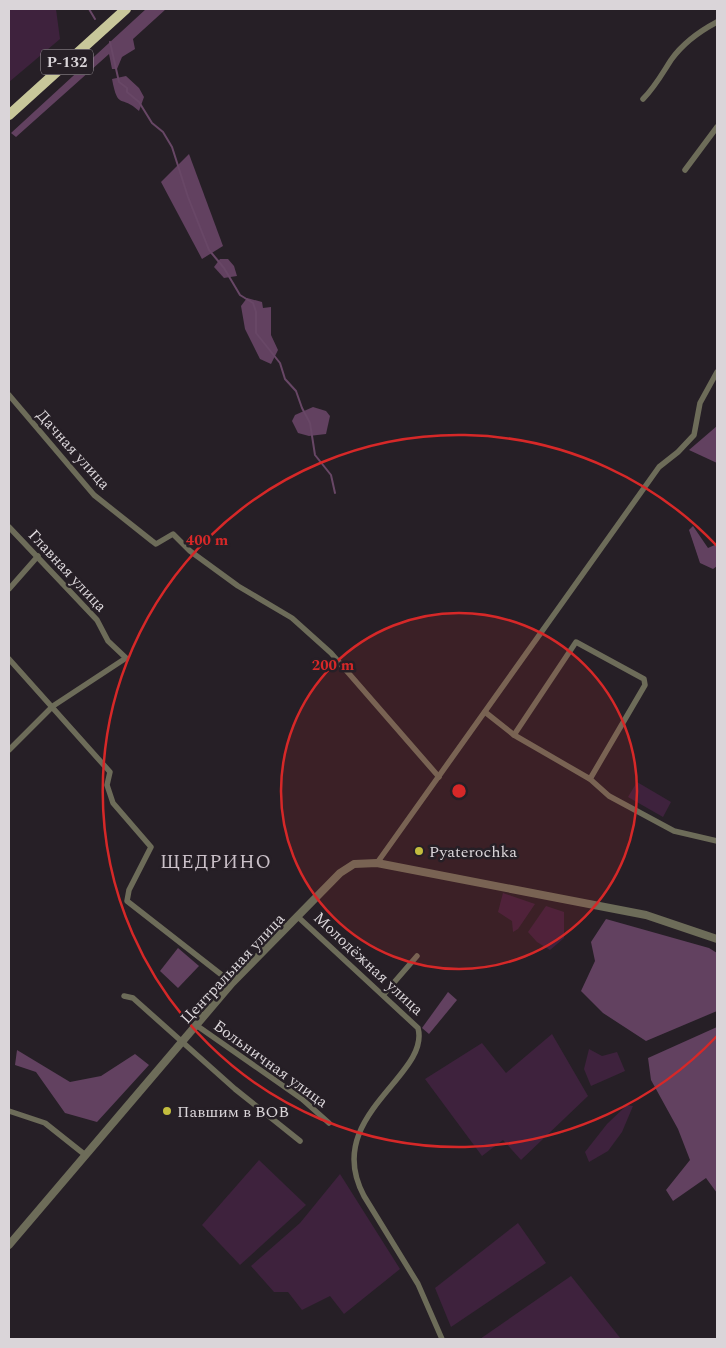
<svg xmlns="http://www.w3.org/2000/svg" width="726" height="1348" font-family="Spectral,serif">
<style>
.green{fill:#3e223d}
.forest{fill:#624160}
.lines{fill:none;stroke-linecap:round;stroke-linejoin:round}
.stream{stroke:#684766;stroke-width:2}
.minor{stroke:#6d6c59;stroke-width:5.5}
.tertiary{stroke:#6d6c59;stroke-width:8}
.trunk{stroke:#c8c79a;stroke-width:10}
.ring{fill:none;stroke:#d62828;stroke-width:2.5}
.poi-dot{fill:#c3bd3e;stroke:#261f26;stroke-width:2}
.labels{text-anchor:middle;stroke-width:5;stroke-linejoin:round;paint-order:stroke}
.shield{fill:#261f26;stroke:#a49ea3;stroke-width:1}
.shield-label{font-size:15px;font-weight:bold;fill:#dad5d9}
.street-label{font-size:16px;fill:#dad5d9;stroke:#261f26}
.poi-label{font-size:16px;fill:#dad5d9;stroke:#261f26;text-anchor:start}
.quarter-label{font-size:19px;letter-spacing:1px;fill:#cac0c8;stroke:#261f26}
.centre{fill:#d62828;stroke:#261f26;stroke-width:2.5}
.ring-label{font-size:15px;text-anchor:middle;font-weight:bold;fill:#d62828;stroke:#261f26;stroke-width:5;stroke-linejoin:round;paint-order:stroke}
</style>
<rect width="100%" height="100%" fill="#261f26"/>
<g class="green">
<path d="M 9,9 L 56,9 L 60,39 L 9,82 Z"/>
<path d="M 637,782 L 671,802 L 663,817 L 628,797 Z"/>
<path d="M 503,893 L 535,904 L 518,929 L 513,932 L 512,921 L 498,912 Z"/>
<path d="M 546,906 L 564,912 L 564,938 L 550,950 L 537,942 L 528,932 Z"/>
<path d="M 552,1034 L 588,1096 L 521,1160 L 503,1140 L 482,1156 L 425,1079 L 482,1043 L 506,1073 Z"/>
<path d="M 589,1049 L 602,1056 L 617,1052 L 625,1071 L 591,1086 L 584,1069 Z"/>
<path d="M 627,1105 L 633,1106 L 622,1132 L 608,1151 L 589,1162 L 585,1152 L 607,1124 Z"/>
<path d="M 259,1160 L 306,1205 L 240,1265 L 202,1225 Z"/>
<path d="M 340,1174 L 400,1269 L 344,1314 L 330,1296 L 302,1310 L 288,1292 L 274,1292 L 251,1266 L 300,1223 Z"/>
<path d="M 518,1223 L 546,1263 L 451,1327 L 435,1288 Z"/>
<path d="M 571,1276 L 621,1339 L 480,1339 Z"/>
</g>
<g class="forest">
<path d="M 146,9 L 166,9 L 133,39 L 135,49 L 122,57 L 117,69 L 112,69 L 109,54 L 16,137 L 11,133 Z"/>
<path d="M 126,76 L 139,88 L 144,97 L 139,111 C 121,94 118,111 112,79 Z"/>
<path d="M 189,154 L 223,246 L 202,259 L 161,182 Z"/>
<path d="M 220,259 L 228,259 L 234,266 L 237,276 L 224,278 L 214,267 Z"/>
<path d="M 247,298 L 262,302 L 263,308 L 271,307 L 271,335 L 278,350 L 271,364 L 260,359 L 245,329 L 241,306 Z"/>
<path d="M 313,407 L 326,411 L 330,416 L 326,434 L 309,436 L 298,433 L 292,421 L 295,415 Z"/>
<path d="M 717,426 L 717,463 L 689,450 Z"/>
<path d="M 693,526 L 708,548 L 717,544 L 717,566 L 713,569 L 700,563 L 689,530 Z"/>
<path d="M 606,919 L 709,948 L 717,953 L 717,1011 L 646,1041 L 603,1013 L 581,991 L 595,961 L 591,942 Z"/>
<path d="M 178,948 L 199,966 L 178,988 L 160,971 Z"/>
<path d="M 448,992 L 457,1000 L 429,1034 L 422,1028 Z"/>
<path d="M 717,1027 L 717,1193 L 706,1178 L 673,1201 L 666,1190 L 690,1160 L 678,1129 L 651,1080 L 648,1058 Z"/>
<path d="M 17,1050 L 70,1082 L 101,1076 L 135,1054 L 149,1065 L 97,1122 L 65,1113 L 36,1072 L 15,1065 Z"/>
</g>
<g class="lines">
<g class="stream">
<path d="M 89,9 L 95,19"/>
<path d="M 110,42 L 119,82 L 127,88 L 127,92 L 139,102 L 152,123 L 163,132 L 172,147 L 188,197 L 209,250 L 224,268 L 240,295 L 253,303 L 256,312 L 256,333 L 280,363 L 285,379 L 296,391 L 302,408 L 310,423 L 315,455 L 331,475 L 335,493"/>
</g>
<g class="minor">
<path d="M 643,99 C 655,87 662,74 671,60 C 683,43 700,31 717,22"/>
<path d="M 685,170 L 717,127"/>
<path d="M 9,395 L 94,495 L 152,541 L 156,544 L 173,534 L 190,551 L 238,586 L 292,618 L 331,653 L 439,777"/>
<path d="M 9,527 L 97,620 L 108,641 L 126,658 L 53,706 L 9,750"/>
<path d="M 9,589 L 38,556"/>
<path d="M 9,659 L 110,772 L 107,785 L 113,803 L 151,847 L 129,890 L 127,901 L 232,983"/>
<path d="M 485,712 L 514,735 L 590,779 L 609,796 L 674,831 L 717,841"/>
<path d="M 514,735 L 576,642 L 644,679 L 645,685 L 590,779"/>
<path d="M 377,863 L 659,467 L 678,452 L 694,435 L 700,403 L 717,372"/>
<path d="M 297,916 L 418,1028 C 431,1076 321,1116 364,1196 L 418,1284 L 442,1339"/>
<path d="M 384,994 L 417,956"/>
<path d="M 124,996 L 133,998 L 235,1089 L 300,1141"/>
<path d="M 196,1025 L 302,1099 L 329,1123"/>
<path d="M 9,1111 L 45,1123 L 84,1154"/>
</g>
<path class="tertiary" d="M 9,1245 L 232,983 L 340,873 L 354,864 L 377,863 L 646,915 L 717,939"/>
<path class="trunk" d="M 9,115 L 126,9"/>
</g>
<circle cx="459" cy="791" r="178" fill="#d62828" fill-opacity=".12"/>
<g class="ring">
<circle cx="459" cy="791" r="178"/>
<path d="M717 1036A356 356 0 1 1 717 546"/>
</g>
<g class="poi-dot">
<circle cx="419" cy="851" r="5"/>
<circle cx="167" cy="1111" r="5"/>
</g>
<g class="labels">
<rect class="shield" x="41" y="49.5" width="52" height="25" rx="4"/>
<g class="shield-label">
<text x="67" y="67">Р-132</text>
</g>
<g class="street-label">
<text transform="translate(74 449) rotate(48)" y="6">Дачная улица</text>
<text transform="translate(68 570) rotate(47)" y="6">Главная улица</text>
<text transform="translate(369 963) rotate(43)" y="6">Молодёжная улица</text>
<text transform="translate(232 968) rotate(-47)" y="6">Центральная улица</text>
<text transform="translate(271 1063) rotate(36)" y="6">Больничная улица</text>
</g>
<g class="poi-label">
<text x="429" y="857">Pyaterochka</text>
<text x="177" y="1117">Павшим в ВОВ</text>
</g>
<g class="quarter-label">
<text x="216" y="868">ЩЕДРИНО</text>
</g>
</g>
<circle cx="459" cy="791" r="8" class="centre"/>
<g class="ring-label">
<text x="207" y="545">400 m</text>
<text x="333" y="670">200 m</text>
</g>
<rect width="726" height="1348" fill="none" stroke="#dad5d9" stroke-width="20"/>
</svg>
